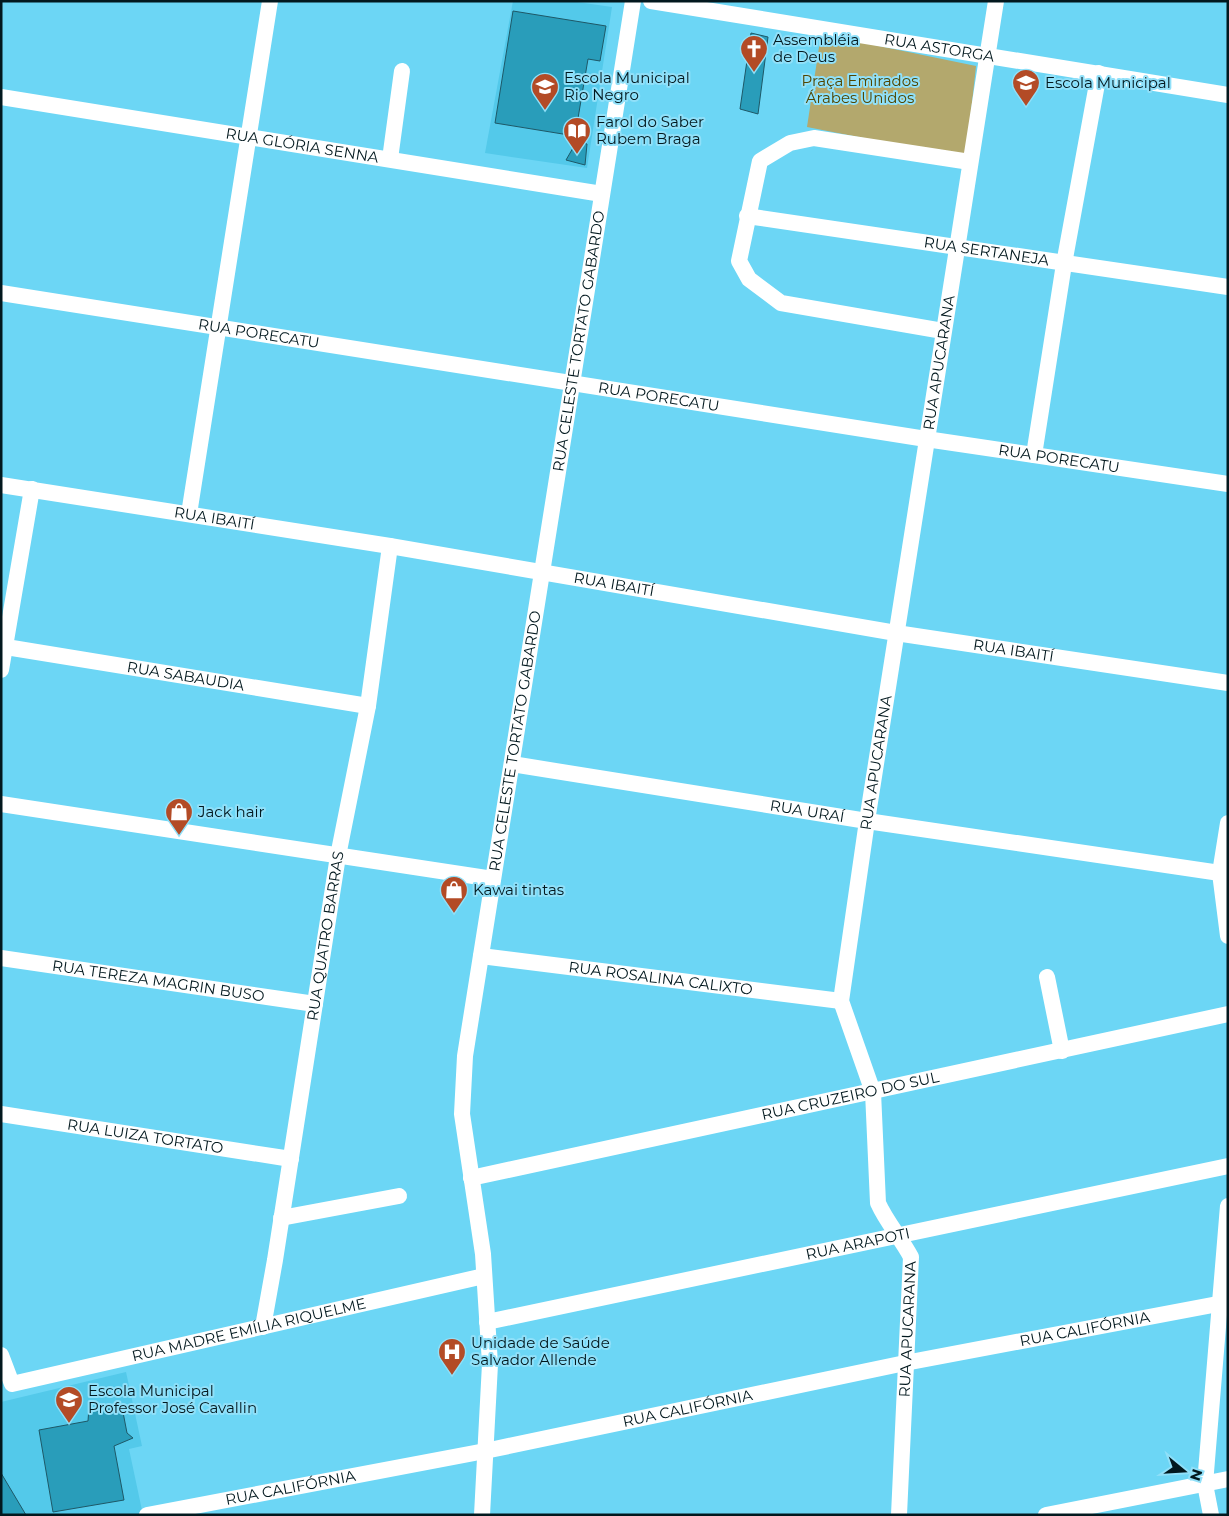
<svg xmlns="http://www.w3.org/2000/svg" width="1229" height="1516" font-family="Montserrat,sans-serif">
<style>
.built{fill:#53c9ea}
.green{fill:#b3a86d}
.building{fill:#299dba;stroke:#1e5867}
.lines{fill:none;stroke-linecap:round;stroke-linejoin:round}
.minor{stroke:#fff;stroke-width:16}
.labels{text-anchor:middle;stroke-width:4;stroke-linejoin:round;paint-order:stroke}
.poi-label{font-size:15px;fill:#02181e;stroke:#90e0f9;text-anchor:start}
.street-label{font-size:15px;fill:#02181e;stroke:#90e0f9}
.park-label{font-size:15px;fill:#504500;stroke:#90e0f9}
</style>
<rect width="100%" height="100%" fill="#6cd6f5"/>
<g class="built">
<path d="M 513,1 L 570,1 L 612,7 L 587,168 L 485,153 Z"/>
<path d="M 126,1372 L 142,1446 L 129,1449 L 143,1515 L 1,1515 L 1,1402 Z"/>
</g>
<path class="green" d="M 821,34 L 976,66 L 966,158 L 807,127 Z"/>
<g class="building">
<path d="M 513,11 L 606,26 L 600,61 L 588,59 L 575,136 L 495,123 Z"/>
<path d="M 751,33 L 768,37 L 758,114 L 740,109 Z"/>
<path d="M 577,141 L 587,144 L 585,165 L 566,160 Z"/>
<path d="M 89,1407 L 96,1411 L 122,1407 L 127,1433 L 133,1438 L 114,1446 L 124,1500 L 53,1512 L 39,1430 L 88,1421 Z"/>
<path d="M 1,1473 L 26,1515 L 1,1515 Z"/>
</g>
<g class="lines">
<g class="minor">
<path id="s1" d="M 651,1 L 1228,95"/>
<path id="s2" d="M 1,97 L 602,194"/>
<path d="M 390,159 L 402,71"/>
<path id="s3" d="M 747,216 L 1228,287"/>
<path id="s4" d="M 1,293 L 926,439 L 1228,484"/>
<path d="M 943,331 L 781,303 L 749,279 L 739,261 L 760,161 L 790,143 L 814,138 L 970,162"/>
<path d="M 1034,455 L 1064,264 L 1099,73"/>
<path id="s5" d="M 1,485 L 390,546 L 896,633 L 1228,683"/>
<path d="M 189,514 L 270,1"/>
<path id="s6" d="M 6,647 L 368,706"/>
<path d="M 1,670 L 32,489"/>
<path id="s7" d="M 512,764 L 867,821 L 1220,873"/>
<path d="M 1,804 L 493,879"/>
<path d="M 1228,823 L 1220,873 L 1228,936"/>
<path id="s8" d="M 481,956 L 841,1001"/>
<path id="s9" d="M 1,958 L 315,1004"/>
<path d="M 1047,977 L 1062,1051"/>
<path id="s10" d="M 1,1114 L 291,1159"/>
<path id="s11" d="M 471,1178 L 1228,1014"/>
<path d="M 281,1218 L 399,1196"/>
<path id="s12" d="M 487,1322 L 1228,1166"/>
<path id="s13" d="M 263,1327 L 275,1260 L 338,856 L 368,706 L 390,546"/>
<path id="s14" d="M 1,1355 L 12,1384 L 484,1276"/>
<path id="s15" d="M 147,1515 L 485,1451 L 905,1363 L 1228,1302"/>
<path id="s16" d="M 482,1515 L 490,1364 L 483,1254 L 462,1114 L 465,1056 L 633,1"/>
<path id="s17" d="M 899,1515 L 911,1257 C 901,1238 887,1223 878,1203 L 873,1092 L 841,1001 L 867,821 L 996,1"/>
<path d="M 1046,1515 L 1228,1479"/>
<path d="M 1211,1515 L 1205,1484 L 1228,1206"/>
</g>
</g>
<defs>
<symbol id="church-pin" viewBox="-11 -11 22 30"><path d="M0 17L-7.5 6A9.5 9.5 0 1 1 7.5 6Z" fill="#b34b26" stroke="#90e0f9"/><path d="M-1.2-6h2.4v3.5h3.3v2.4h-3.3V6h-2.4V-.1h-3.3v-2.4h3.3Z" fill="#fff"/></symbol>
<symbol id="school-pin" viewBox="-11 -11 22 30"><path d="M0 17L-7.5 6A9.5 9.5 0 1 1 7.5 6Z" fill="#b34b26" stroke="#90e0f9"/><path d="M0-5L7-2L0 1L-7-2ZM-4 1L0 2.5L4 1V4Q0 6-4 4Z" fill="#fff"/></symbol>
<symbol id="library-pin" viewBox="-11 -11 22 30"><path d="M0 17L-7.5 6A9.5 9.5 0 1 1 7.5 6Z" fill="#b34b26" stroke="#90e0f9"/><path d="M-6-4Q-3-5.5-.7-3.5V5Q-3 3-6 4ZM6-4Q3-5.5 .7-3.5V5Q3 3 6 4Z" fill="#fff"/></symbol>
<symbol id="shop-pin" viewBox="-11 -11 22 30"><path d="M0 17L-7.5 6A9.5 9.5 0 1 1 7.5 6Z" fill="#b34b26" stroke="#90e0f9"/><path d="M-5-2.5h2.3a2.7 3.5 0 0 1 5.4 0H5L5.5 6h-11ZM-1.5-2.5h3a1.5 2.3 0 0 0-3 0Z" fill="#fff"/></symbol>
<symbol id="hospital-pin" viewBox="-11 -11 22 30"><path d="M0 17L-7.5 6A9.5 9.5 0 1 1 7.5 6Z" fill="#b34b26" stroke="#90e0f9"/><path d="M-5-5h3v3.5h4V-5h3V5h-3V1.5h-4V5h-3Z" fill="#fff"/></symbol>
</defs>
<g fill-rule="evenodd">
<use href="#church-pin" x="738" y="33" width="32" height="43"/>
<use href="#school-pin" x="1010" y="67" width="32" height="43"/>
<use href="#school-pin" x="529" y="71" width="32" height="43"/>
<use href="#library-pin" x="561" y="115" width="32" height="43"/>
<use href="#shop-pin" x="163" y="796" width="32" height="43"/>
<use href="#shop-pin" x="438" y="874" width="32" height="43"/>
<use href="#hospital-pin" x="436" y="1336" width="32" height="43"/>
<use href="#school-pin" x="53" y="1384" width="32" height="43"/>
</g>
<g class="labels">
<g class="poi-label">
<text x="773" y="45">Assembléia<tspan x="773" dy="17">de Deus</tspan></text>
<text x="564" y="83">Escola Municipal<tspan x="564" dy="17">Rio Negro</tspan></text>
<text x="1045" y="88">Escola Municipal</text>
<text x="596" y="127">Farol do Saber<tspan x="596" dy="17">Rubem Braga</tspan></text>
<text x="198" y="817">Jack hair</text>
<text x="473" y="895">Kawai tintas</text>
<text x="471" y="1348">Unidade de Saúde<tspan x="471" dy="17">Salvador Allende</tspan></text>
<text x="88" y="1396">Escola Municipal<tspan x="88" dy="17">Professor José Cavallin</tspan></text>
</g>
<g class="street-label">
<text dy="5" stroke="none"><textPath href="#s1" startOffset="292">RUA ASTORGA</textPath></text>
<text dy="5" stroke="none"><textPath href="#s2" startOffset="305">RUA GLÓRIA SENNA</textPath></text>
<text dy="5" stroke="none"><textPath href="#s3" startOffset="242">RUA SERTANEJA</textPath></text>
<text dy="5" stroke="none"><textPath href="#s4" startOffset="261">RUA PORECATU</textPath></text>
<text dy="5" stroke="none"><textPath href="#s16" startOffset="1185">RUA CELESTE TORTATO GABARDO</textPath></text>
<text dy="5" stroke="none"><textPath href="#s17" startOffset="1175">RUA APUCARANA</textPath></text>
<text dy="5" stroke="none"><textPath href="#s4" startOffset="666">RUA PORECATU</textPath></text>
<text dy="5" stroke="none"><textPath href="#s4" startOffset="1071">RUA PORECATU</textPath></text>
<text dy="5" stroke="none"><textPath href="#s5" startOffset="216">RUA IBAITÍ</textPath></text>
<text dy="5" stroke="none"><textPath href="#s5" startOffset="621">RUA IBAITÍ</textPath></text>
<text dy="5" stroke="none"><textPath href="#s5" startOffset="1026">RUA IBAITÍ</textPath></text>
<text dy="5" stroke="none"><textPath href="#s6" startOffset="182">RUA SABAUDIA</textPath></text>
<text dy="5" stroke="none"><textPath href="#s16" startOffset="780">RUA CELESTE TORTATO GABARDO</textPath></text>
<text dy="5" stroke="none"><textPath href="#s17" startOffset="770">RUA APUCARANA</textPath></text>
<text dy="5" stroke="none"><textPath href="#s7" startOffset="299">RUA URAÍ</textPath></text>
<text dy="5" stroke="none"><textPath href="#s13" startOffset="396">RUA QUATRO BARRAS</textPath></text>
<text dy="5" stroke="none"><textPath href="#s8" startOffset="181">RUA ROSALINA CALIXTO</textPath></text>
<text dy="5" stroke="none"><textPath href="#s9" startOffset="159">RUA TEREZA MAGRIN BUSO</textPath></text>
<text dy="5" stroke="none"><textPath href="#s11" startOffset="388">RUA CRUZEIRO DO SUL</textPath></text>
<text dy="5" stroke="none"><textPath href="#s10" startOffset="146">RUA LUIZA TORTATO</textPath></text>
<text dy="5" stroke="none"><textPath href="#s12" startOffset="379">RUA ARAPOTI</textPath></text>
<text dy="5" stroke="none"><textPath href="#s17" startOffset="186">RUA APUCARANA</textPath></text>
<text dy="5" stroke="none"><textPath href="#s15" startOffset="956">RUA CALIFÓRNIA</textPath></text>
<text dy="5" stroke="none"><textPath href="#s14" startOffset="274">RUA MADRE EMÍLIA RIQUELME</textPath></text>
<text dy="5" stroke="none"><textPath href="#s15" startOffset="551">RUA CALIFÓRNIA</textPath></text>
<text dy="5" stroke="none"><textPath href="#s15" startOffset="146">RUA CALIFÓRNIA</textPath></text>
</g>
<g class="park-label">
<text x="860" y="86">Praça Emirados<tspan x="860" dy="17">Árabes Unidos</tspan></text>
</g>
</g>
<rect width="1229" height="1516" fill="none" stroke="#02181e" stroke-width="5"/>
<g transform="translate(1184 1471) rotate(108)" stroke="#90e0f9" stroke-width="4" paint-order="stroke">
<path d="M0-4L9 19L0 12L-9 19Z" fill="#02181e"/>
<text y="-8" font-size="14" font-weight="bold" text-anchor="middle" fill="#02181e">N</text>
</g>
</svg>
